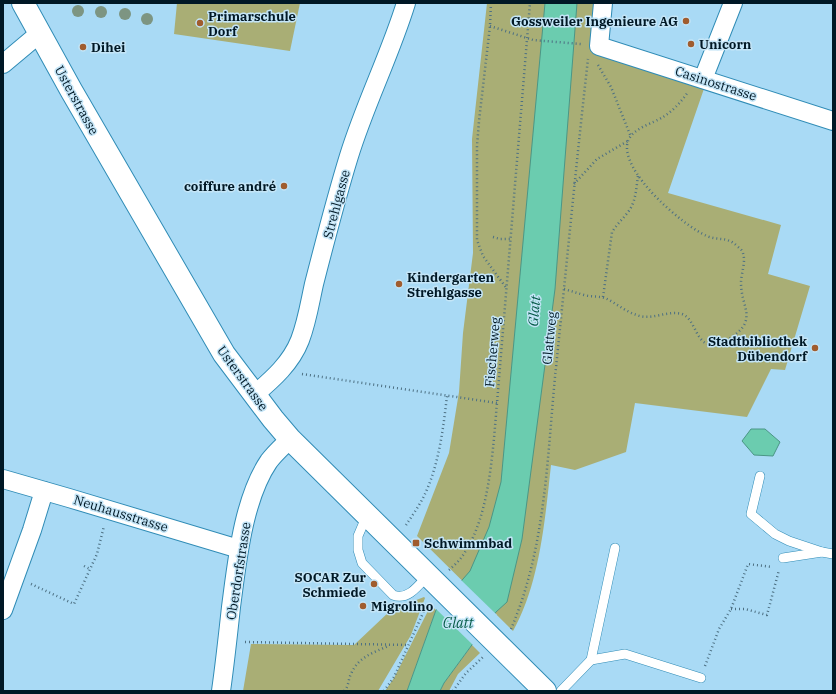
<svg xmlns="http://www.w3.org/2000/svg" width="836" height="694" font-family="'IBM Plex Serif',serif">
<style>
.green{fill:#a9ae75}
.water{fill:#6bccaf;stroke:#4b9686}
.pier{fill:#a9daf5}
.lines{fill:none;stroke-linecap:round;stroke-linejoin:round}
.lane-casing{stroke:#308cb6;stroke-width:10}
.street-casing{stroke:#308cb6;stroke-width:20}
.secondary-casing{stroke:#308cb6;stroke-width:24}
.path{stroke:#4d7083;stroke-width:2.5;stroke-dasharray:1 3;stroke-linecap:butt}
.lane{stroke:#fff;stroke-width:9}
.street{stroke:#fff;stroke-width:18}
.secondary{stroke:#fff;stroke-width:22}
.tree{fill:#7d9582}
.poi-dot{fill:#a05c2e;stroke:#c4e5f7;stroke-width:1.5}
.labels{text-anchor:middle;stroke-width:3;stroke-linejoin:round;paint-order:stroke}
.poi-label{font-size:13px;font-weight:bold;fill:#001825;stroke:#c4e5f7;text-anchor:start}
.street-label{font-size:13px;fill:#001825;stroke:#c4e5f7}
.water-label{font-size:14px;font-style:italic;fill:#065b48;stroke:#c4e5f7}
</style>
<rect width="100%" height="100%" fill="#a9daf5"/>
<g class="green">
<path d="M 177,3 L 300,3 L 290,51 L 174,34 Z"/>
<path d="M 487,3 L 601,3 L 599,46 L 707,80 L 668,193 L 781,225 L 768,274 L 810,286 L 785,370 L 771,369 L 747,417 L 635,403 L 626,452 L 575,470 L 551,465 C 545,519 540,583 513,631 L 417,536 L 449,453 L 459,392 L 463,333 L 473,253 L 472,139 Z"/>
<path d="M 424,597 L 425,598 L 411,635 L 378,691 L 243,691 L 251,644 L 354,645 L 391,610 Z"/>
<path d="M 431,605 L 436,610 L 407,691 L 385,691 L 394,678 Z"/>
<path d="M 472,645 L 480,653 L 458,674 L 449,691 L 440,691 L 444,683 Z"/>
</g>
<g class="water">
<path d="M 545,3 L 577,3 L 555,289 L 522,539 L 507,602 L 496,612 L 444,683 L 440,691 L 407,691 L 436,610 L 470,571 L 489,527 L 501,482 Z"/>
<path d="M 751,429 L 765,429 L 780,442 L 773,456 L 754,455 L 742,441 Z"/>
</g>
<path class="pier" d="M 460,579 L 497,615 L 474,646 L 435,608 Z"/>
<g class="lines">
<defs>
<g id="lane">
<path d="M 760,476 L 751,514 L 775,534 L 789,541 L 822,552"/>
<path d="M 367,515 L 358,536 L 358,550 L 362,563 L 393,595 C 408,601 419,585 428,575"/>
<path d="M 783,558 L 822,552 L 833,554"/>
<path d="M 591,660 L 625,654 L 701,678"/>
<path d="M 561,691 L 591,660 L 615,548"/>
</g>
<g id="street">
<path d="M 603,3 L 599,46 L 833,121"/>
<path d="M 3,64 L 40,33"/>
<path d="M 703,79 L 733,3"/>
<path d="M 254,395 C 273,379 291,363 300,340 C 307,322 310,302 314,284 C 325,241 336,198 349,156 C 365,104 390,55 406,3"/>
<path d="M 3,479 L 69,498 L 239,549"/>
<path d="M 3,610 L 32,530 L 44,491"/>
<path d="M 221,691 C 225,663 228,635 231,607 C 237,562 243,499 269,461 C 275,453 283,446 290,439"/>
</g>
<path id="secondary" d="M 23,3 L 71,90 L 224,354 L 273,419 L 290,439 L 545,691"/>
</defs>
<use href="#lane" class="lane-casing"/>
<use href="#street" class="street-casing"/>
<use href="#secondary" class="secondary-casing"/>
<g class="path">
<path d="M 491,3 L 490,26 L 479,121 L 477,146 L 477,240 L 483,256 L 507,289"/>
<path d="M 490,26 L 533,40 L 581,44"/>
<path d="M 598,65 L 611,87 L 631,137"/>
<path d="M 574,184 L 597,159 L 628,141"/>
<path d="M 493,237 L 500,239 L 511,239"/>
<path d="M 564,289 C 571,291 577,293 584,295 C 591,297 598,296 605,298 C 616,303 626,312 637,315 C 651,321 667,310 682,314 C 696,319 695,344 712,345 C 720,345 726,341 732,337 C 758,319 741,307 741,283 C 741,273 747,260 742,251 C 741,249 739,248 737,246 C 727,236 718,241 707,236 C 683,226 618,170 628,141 C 633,128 652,124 663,117 C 673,111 681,102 688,92"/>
<path d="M 603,297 L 612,232 C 617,224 623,219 628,212 C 636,202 636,189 638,176"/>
<path d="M 302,374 L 497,403"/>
<path d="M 406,525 C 412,516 419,506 424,496 C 439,465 443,430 447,396"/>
<path d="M 84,566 L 90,569"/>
<path d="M 449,570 C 455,565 461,559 465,552 C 490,514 493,448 497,403 L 530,3"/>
<path d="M 31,584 L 74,604 L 97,554 L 104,526"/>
<path d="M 731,609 L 745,609 L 767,615 L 779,570"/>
<path d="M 511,629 C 545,550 547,462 555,377 C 566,271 576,165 588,59"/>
<path d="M 245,642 L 408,645"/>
<path d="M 705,666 L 719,629 L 731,609 L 748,564 L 772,567"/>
<path d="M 344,691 C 349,687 348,679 351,674 C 358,657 373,653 388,646"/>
<path d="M 384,691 L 394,677 L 428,602"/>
<path d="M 453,691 L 466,673 L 483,657"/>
</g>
<use href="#lane" class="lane"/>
<use href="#street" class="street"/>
<use href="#secondary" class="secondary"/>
</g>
<g class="tree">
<circle cx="78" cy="11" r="6"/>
<circle cx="101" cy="12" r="6"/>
<circle cx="125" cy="14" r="6"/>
<circle cx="147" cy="19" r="6"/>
</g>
<g class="poi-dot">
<circle cx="686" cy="21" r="4"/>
<circle cx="200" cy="23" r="4"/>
<circle cx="691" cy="44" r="4"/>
<circle cx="83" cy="47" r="4"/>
<circle cx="284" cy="186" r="4"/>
<circle cx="399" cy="284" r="4"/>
<circle cx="815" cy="348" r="4"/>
<rect x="412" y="539" width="8" height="8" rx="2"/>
<circle cx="374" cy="584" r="4"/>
<circle cx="363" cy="606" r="4"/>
</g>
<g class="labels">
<g class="poi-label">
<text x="208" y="21">Primarschule<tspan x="208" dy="15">Dorf</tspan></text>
<text x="678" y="26" text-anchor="end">Gossweiler Ingenieure AG</text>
<text x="699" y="49">Unicorn</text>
<text x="91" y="52">Dihei</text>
<text x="276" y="191" text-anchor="end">coiffure andré</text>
<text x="407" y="282">Kindergarten<tspan x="407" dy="15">Strehlgasse</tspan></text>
<text x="807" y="346" text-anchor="end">Stadtbibliothek<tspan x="807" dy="15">Dübendorf</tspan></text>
<text x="424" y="548">Schwimmbad</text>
<text x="366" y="582" text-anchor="end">SOCAR Zur<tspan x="366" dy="15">Schmiede</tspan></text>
<text x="371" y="611">Migrolino</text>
</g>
<g class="street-label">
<text transform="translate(716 83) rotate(18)" y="5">Casinostrasse</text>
<text transform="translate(77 100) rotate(61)" y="5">Usterstrasse</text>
<text transform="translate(336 204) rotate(-75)" y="5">Strehlgasse</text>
<text transform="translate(549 338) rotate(-84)" y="5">Glattweg</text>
<text transform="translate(492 352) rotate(-85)" y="5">Fischerweg</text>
<text transform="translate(243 378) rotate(54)" y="5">Usterstrasse</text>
<text transform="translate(121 513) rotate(17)" y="5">Neuhausstrasse</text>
<text transform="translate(238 571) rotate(-81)" y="5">Oberdorfstrasse</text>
</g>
<g class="water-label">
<text transform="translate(534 311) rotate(-85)" y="5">Glatt</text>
<text x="458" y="628">Glatt</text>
</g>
</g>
<rect width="836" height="694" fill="none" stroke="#001825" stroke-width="8"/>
</svg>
